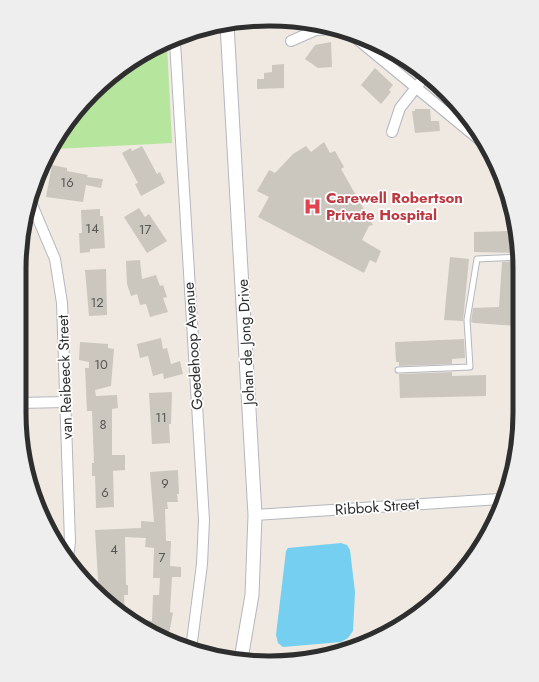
<svg xmlns="http://www.w3.org/2000/svg" width="539" height="682" font-family="Jost,sans-serif">
<style>
.green{fill:#b6e59e}
.water{fill:#75cff0}
.building{fill:#cbc7bf}
.lines{fill:none;stroke-linecap:round;stroke-linejoin:round}
.service-casing{stroke:#b4b7c1;stroke-width:7}
.minor-casing{stroke:#b4b7c1;stroke-width:12}
.tertiary-casing{stroke:#b4b7c1;stroke-width:15}
.service{stroke:#fff;stroke-width:5}
.minor{stroke:#fff;stroke-width:10}
.tertiary{stroke:#fff;stroke-width:13}
.labels{text-anchor:middle;stroke-width:3.5;stroke-linejoin:round;paint-order:stroke}
.number-label{font-size:13px;fill:#555452}
.health-label{font-size:15px;font-weight:bold;fill:#be3a42;stroke:#fff;text-anchor:start}
.street-label{font-size:15px;fill:#2e2e2e;stroke:#fff}
.rim{fill:none;stroke:#2e2e2e;stroke-width:5}
</style>
<rect width="100%" height="100%" fill="#efe9e1"/>
<path class="green" d="M 167,45 L 172,143 L 55,149 L 81,105 L 144,52 Z"/>
<path class="water" d="M 341,543 L 347,545 L 350,550 L 355,592 L 353,631 L 348,638 L 341,642 L 283,647 L 278,643 L 276,635 L 286,551 L 288,548 Z"/>
<g class="building">
<path d="M 331,42 L 332,67 L 318,68 L 305,59 L 315,45 Z"/>
<path d="M 284,64 L 284,88 L 257,89 L 257,79 L 264,79 L 264,73 L 272,72 L 272,65 Z"/>
<path d="M 375,68 L 393,85 L 389,90 L 391,92 L 381,104 L 361,85 Z"/>
<path d="M 415,109 L 430,109 L 431,121 L 439,121 L 440,131 L 415,133 L 412,111 L 415,111 Z"/>
<path d="M 324,142 L 330,153 L 335,151 L 344,167 L 341,169 L 373,225 L 369,226 L 362,240 L 381,251 L 376,263 L 370,260 L 364,273 L 258,217 L 269,197 L 257,191 L 269,170 L 275,173 L 293,154 L 306,146 L 311,152 Z"/>
<path d="M 142,146 L 157,174 L 160,172 L 165,183 L 141,196 L 135,184 L 138,183 L 122,153 L 131,148 L 132,151 Z"/>
<path d="M 52,165 L 67,168 L 67,171 L 88,175 L 87,177 L 103,179 L 101,188 L 86,185 L 83,202 L 46,197 Z"/>
<path d="M 139,208 L 145,217 L 149,214 L 167,241 L 147,253 L 124,217 Z"/>
<path d="M 100,209 L 100,216 L 103,216 L 105,248 L 90,249 L 90,252 L 80,253 L 79,233 L 82,233 L 81,210 Z"/>
<path d="M 515,231 L 519,253 L 474,252 L 474,232 Z"/>
<path d="M 450,257 L 469,259 L 463,321 L 444,320 Z"/>
<path d="M 140,260 L 142,279 L 156,275 L 160,286 L 163,285 L 167,297 L 163,298 L 168,312 L 150,317 L 146,304 L 140,305 L 137,294 L 131,296 L 127,284 L 126,261 Z"/>
<path d="M 519,261 L 518,326 L 474,323 L 471,322 L 473,308 L 499,307 L 502,262 Z"/>
<path d="M 106,269 L 107,315 L 89,316 L 85,270 Z"/>
<path d="M 161,338 L 163,349 L 167,348 L 171,364 L 180,361 L 183,374 L 164,379 L 163,373 L 153,376 L 148,356 L 140,358 L 137,344 Z"/>
<path d="M 464,339 L 465,358 L 452,359 L 452,364 L 399,366 L 399,362 L 396,362 L 395,342 Z"/>
<path d="M 80,342 L 108,344 L 108,348 L 114,349 L 111,386 L 95,390 L 96,396 L 117,395 L 118,408 L 112,409 L 112,455 L 125,455 L 125,470 L 113,471 L 114,507 L 96,508 L 95,476 L 92,476 L 92,463 L 94,463 L 92,411 L 87,411 L 85,368 L 89,368 L 89,362 L 79,360 Z"/>
<path d="M 452,372 L 452,376 L 486,375 L 486,396 L 400,398 L 399,374 Z"/>
<path d="M 172,392 L 171,424 L 169,424 L 170,443 L 152,444 L 149,393 Z"/>
<path d="M 178,470 L 179,494 L 177,494 L 178,502 L 167,502 L 168,509 L 165,509 L 166,541 L 171,541 L 170,566 L 181,567 L 181,577 L 172,577 L 170,612 L 173,613 L 168,639 L 143,629 L 145,620 L 152,621 L 153,595 L 159,595 L 160,578 L 153,578 L 154,548 L 145,547 L 146,538 L 125,537 L 126,585 L 128,585 L 128,595 L 124,595 L 125,615 L 99,595 L 95,530 L 141,528 L 141,521 L 154,522 L 150,472 Z"/>
</g>
<g class="lines">
<defs>
<path id="service" d="M 398,370 L 470,367 L 467,320 L 477,259 L 519,257"/>
<g id="minor">
<path d="M 357,39 L 487,146"/>
<path d="M 291,41 L 316,30 L 337,29"/>
<path d="M 175,42 L 204,520 L 202,564 L 191,649"/>
<path d="M 392,132 L 400,108 L 426,75"/>
<path d="M 30,200 L 55,259 L 62,303 L 70,542 L 68,558"/>
<path d="M 19,403 L 66,402"/>
<path d="M 255,515 L 500,499"/>
</g>
<path id="tertiary" d="M 227,25 L 255,515 L 252,595 L 241,659"/>
</defs>
<use href="#service" class="service-casing"/>
<use href="#minor" class="minor-casing"/>
<use href="#tertiary" class="tertiary-casing"/>
<use href="#service" class="service"/>
<use href="#minor" class="minor"/>
<use href="#tertiary" class="tertiary"/>
</g>
<defs>
<symbol id="hospital-bare" viewBox="-9 -9 18 18"><path d="M-5-5h3v3.5h4V-5h3V5h-3V1.5h-4V5h-3Z" fill="#e0444e" stroke="#fff" stroke-width="2.5" paint-order="stroke"/></symbol>
</defs>
<g fill-rule="evenodd">
<use href="#hospital-bare" x="300" y="194" width="25" height="25"/>
</g>
<g class="labels">
<g class="number-label">
<text x="67" y="187">16</text>
<text x="92" y="233">14</text>
<text x="145" y="234">17</text>
<text x="97" y="307">12</text>
<text x="101" y="369">10</text>
<text x="161" y="422">11</text>
<text x="103" y="429">8</text>
<text x="165" y="488">9</text>
<text x="105" y="497">6</text>
<text x="114" y="554">4</text>
<text x="162" y="562">7</text>
</g>
<g class="health-label">
<text x="326" y="203">Carewell Robertson<tspan x="326" dy="17">Private Hospital</tspan></text>
</g>
<g class="street-label">
<text transform="translate(246 342) rotate(-93)" y="5">Johan de Jong Drive</text>
<text transform="translate(193 346) rotate(-94)" y="5">Goedehoop Avenue</text>
<text transform="translate(65 377) rotate(-92)" y="5">van Reibeeck Street</text>
<text transform="translate(377 507) rotate(-4)" y="5">Ribbok Street</text>
</g>
</g>
<path d="M0 0H539V682H0ZM269 26H270A243 243 0 0 1 513 269V413A243 243 0 0 1 270 656H269A243 243 0 0 1 26 413V269A243 243 0 0 1 269 26Z" fill="#eee" fill-rule="evenodd"/>
<path class="rim" d="M269 26H270A243 243 0 0 1 513 269V413A243 243 0 0 1 270 656H269A243 243 0 0 1 26 413V269A243 243 0 0 1 269 26Z"/>
</svg>
